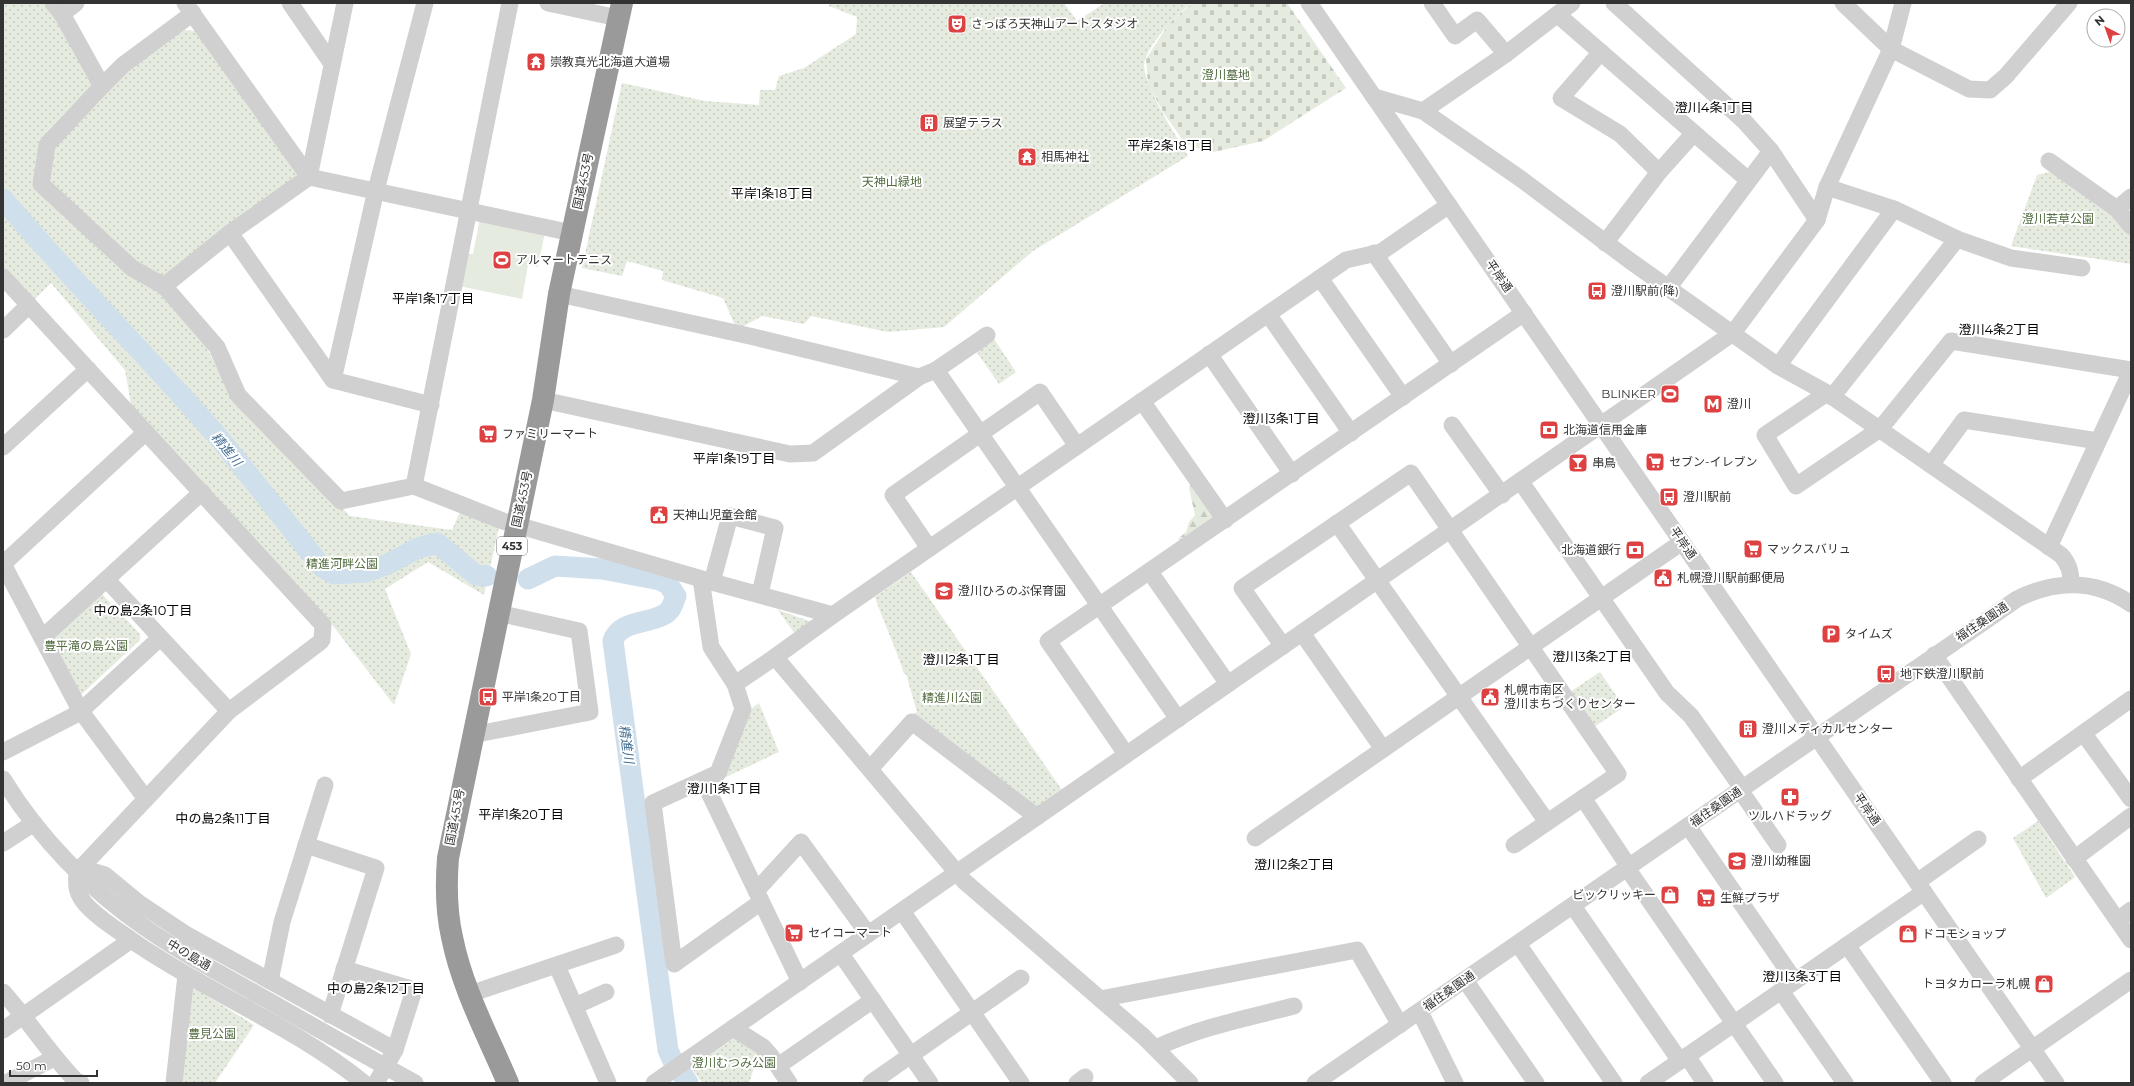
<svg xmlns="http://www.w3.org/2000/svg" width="2134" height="1086" font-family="Montserrat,'Noto Sans JP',sans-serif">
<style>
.grass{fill:#e5ebdf}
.forest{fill:url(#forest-firs)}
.cemetery{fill:url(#cemetery-stones)}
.park{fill:url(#park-dots)}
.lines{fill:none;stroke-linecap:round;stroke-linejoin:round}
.river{stroke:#d0dfec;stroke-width:21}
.minor{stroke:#d0d0d0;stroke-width:17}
.highway{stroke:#9a9a9a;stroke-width:22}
.labels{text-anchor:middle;stroke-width:4;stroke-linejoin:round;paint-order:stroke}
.shield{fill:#fff;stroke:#707070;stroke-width:1}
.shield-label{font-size:11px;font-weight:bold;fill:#333}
.poi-label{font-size:12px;fill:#333;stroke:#fff;text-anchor:start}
.park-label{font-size:12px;fill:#536d41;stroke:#fff}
.street-label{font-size:12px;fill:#333;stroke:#fff}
.neighbourhood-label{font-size:13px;fill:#000;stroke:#fff}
.water-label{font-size:13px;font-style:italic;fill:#436e92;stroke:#fff}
</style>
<defs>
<pattern id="forest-firs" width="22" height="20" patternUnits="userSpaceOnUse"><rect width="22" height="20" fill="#e5ebdf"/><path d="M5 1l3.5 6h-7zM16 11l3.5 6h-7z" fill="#c5cac0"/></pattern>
<pattern id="cemetery-stones" width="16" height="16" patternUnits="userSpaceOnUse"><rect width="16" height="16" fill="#e5ebdf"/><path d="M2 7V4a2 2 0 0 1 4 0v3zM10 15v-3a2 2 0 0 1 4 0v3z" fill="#c5cac0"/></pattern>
<pattern id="park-dots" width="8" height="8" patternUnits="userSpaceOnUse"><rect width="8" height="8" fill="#e5ebdf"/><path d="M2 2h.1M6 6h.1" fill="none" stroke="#c5cac0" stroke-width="1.8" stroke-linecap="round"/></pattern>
</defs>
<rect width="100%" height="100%" fill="#fff"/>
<path class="grass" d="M 480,218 L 545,232 L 538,267 L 528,265 L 522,299 L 459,286 L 466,254 L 473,254 Z"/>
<path class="forest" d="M 1192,482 L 1217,520 L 1181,544 L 1178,539 L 1186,532 L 1189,522 L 1195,515 L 1189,488 Z"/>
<path class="cemetery" d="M 1192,3 L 1287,3 L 1346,88 L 1263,141 L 1209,153 L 1184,142 L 1163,112 L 1148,84 L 1146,59 L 1168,25 Z"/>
<g class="park">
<path d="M 3,3 L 47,3 L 94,84 L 41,141 L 34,186 L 155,289 L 205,344 L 231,396 L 350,516 L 452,530 L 460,512 L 499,527 L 484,595 L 428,562 L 385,589 L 411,654 L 394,705 L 330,622 L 132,410 L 125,370 L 51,283 L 34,300 L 3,267 Z"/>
<path d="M 829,3 L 1064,3 L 1077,21 L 1105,3 L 1191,3 C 1175,18 1152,39 1145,60 C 1138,79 1177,137 1188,156 L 1033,251 L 944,327 L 888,332 L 811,316 L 804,324 L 762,316 L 737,330 L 723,298 L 662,280 L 663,271 L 627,261 L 622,276 L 582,268 L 622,83 L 705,101 L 759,105 L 760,90 L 775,90 L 779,76 L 804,68 L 856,34 L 857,17 L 829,6 Z"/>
<path d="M 184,30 L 196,31 L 297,172 L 296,177 L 165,278 L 136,263 L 45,181 L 53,149 L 119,77 Z"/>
<path d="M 2050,172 L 2117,215 L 2131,233 L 2131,264 L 2011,246 L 2037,175 Z"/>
<path d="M 994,339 L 1016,372 L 999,384 L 976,351 Z"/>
<path d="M 911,572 L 1062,790 L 1037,808 L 912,715 L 917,712 L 906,674 L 904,674 C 896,647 884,624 875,597 Z"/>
<path d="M 102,594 L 140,634 L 140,640 L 82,694 L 75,693 L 50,636 Z"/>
<path d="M 778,610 L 812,622 L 795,634 Z"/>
<path d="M 1600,672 L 1624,707 L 1594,727 L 1570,692 Z"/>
<path d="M 759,703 L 779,752 L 724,778 L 750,710 Z"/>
<path d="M 2038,821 L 2075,877 L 2046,898 L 2013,838 Z"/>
<path d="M 185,982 L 254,1025 L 215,1083 L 179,1083 Z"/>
<path d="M 736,1037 L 763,1055 L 757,1059 L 749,1083 L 702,1083 L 691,1067 Z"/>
</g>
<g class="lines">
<g class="river">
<path d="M 3,199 C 72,281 148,356 218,437 C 253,479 287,524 322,567 L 334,574 L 365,572 L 388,564 L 418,548 L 437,543 L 476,575 L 487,576"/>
<path d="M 528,579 L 555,566 L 602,569 L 660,580 L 668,584 L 676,596 C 673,603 672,610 665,614 C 650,624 619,620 613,641 L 668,1050 L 673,1061 L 688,1083"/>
</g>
<g class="minor">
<path d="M 53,3 L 62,14 L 102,86 L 123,65 L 193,13"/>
<path d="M 185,3 L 309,177 L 572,233"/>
<path d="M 290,3 L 332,64"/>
<path d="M 345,3 L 309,177 L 230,233 L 164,286 L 217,347 L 238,395 L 341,501 L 414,486 L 503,521 L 712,582 L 833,615"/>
<path d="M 548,3 L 618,18"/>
<path d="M 1309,3 L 2056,1083"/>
<path d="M 1432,3 L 1455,36 L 1477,20 L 1506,54"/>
<path d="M 1614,3 L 1745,122 L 1771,151 L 1817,220"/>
<path d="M 1843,3 L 1891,49 L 1969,89 L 1990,90 L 2006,76 L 2069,3"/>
<path d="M 62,14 L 76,3"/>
<path d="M 1558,15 L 1748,180"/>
<path d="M 1601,52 L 1561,98 L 1620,134 L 1659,172"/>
<path d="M 102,86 L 47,145 L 41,184 L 132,268 L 164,286"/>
<path d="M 1374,97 L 1423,111 L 1521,179 L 1629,260 L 1778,366 L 1827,393 L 2061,555 C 2069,564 2071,572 2071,584"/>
<path d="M 1423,111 L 1506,54 L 1572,3"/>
<path d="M 2049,161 L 2117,209 L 2131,226"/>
<path d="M 1827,187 L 1894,209 L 1957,239 L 2011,258 L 2082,268"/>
<path d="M 2117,209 L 2131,197"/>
<path d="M 230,233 L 333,380 L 431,405"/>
<path d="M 1605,243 L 1659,172 L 1694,133"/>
<path d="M 1374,253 L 1451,364"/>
<path d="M 3,277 L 323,625 L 322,640 L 319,643 L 229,711 L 77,872 C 76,884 76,891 83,901 C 95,917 121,932 137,944 C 211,994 295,1027 364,1083"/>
<path d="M 1320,278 L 1403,397"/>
<path d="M 1669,287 L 1771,151"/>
<path d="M 559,294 L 754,337 L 919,377"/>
<path d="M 1268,314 L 1351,433"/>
<path d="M 3,330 L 29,305"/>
<path d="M 1209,354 L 1292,474"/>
<path d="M 1778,366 L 1894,209"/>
<path d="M 936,370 L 1178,719"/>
<path d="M 333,380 L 376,190 L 425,3"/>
<path d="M 1827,393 L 1765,435 L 1796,486 L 1880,429 L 1951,341 L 2131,370"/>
<path d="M 1832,397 L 1957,239"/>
<path d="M 543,400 L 790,454 L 813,453 L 919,377 L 936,370 L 987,335"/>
<path d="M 1142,401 L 1225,520"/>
<path d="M 1452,425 L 1502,495"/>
<path d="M 3,447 L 88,369"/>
<path d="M 1931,465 L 1964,420 L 2098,441"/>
<path d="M 1521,482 L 1667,693 L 1691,716 L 1742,788"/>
<path d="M 414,486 L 510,3"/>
<path d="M 1337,523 L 1547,822"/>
<path d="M 2049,547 L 2131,371"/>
<path d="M 929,548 L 893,495 L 1040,392 L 1077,446"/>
<path d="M 3,564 L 80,710 L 146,799"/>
<path d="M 3,564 L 146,432"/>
<path d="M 1150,572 L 1228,684"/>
<path d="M 701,579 L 711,647 L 735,684 L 743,709 L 718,773 L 653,803 L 674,964 L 761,902"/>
<path d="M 107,580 L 229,711"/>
<path d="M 712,582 L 730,516 L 775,528 L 760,594"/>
<path d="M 1302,633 L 1383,749"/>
<path d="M 42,638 L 202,492"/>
<path d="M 1283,646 L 1242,588 L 1411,473 L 1618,774 L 1514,845"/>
<path d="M 1934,655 L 2131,940"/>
<path d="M 735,684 L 775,657"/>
<path d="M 2084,734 L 2131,799"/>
<path d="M 472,735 L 590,712 L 579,631 L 498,613"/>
<path d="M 3,752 L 73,716 L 86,706 L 160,638"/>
<path d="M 1126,754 L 1048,641 L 1524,313"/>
<path d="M 870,769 L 912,722 L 1037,817"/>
<path d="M 3,779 C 39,838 90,890 147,929 C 181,953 218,972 253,992 C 307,1023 361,1053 415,1083"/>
<path d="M 2019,779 L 2131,699"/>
<path d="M 703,780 L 800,982"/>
<path d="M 1740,790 L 1778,845"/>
<path d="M 1583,798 L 1629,867"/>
<path d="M 1688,826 L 1795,981"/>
<path d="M 1255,838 L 1682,542"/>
<path d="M 3,843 L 34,823"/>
<path d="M 306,845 L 376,868 L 330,1015"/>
<path d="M 2074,859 L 2131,816"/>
<path d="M 1627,868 L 1775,1083"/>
<path d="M 77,872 L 91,871 L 105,875 L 139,903 L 187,935 L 395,1050"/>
<path d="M 1917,882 L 1978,839"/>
<path d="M 756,891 L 801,842 L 868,934"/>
<path d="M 1573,906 L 1680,1061"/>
<path d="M 902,911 L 1021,1083"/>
<path d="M 2118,920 L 2131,910"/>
<path d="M 1518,944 L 1614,1083"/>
<path d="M 1847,945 L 1943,1083"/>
<path d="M 841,954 L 930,1083"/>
<path d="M 557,966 L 608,1083"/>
<path d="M 344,969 L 414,990 L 395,1050 L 376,1083"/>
<path d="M 1465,980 L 1536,1083"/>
<path d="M 270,981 L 282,922 L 325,785"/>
<path d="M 1781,991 L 1845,1083"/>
<path d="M 3,992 C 29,1021 49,1053 76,1081 L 81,1083"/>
<path d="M 470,994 L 616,945"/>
<path d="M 1100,999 L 1357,950 L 1400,1025"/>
<path d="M 575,1006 L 606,992"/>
<path d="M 1420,1012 L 1455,1083"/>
<path d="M 733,1028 L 763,1047 L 771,1056 L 789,1083"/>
<path d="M 3,1030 L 131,940"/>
<path d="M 1156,1048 C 1200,1027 1247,1018 1294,1006"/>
<path d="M 1687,1056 L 1705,1083"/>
<path d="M 778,1066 L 873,1000"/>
<path d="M 6,1083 L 54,1058"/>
<path d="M 174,1083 L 186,975"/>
<path d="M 654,1083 L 1733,333 L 1817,220 L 1827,187 L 1891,49 L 1903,3"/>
<path d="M 871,1083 L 1021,978"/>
<path d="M 1077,1083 L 1085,1077"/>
<path d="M 1190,1083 L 1144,1037 L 964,881 L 775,657 L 833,615 L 1346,260 L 1381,252 L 1449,205"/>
<path d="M 1315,1083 L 2017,599 C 2055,580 2095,579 2131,604"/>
<path d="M 1648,1083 L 1924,892"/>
<path d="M 1983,1083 L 2131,980"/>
</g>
<path class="highway" d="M 508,1083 C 488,1036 462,988 452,937 C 446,911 446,884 448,858 L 543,400 L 559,294 L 622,3"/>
</g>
<defs>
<symbol id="theatre-square" viewBox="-11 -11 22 22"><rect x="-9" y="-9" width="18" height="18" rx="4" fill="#dd4142" stroke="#fff"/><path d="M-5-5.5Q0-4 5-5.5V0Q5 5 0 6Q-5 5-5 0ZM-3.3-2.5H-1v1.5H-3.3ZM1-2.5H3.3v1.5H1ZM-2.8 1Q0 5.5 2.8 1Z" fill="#fff"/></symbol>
<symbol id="temple-square" viewBox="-11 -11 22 22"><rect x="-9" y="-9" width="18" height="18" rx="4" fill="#dd4142" stroke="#fff"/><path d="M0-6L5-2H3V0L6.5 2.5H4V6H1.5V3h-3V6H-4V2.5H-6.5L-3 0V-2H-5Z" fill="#fff"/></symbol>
<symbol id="building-square" viewBox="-11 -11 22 22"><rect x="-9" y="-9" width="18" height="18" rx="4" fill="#dd4142" stroke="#fff"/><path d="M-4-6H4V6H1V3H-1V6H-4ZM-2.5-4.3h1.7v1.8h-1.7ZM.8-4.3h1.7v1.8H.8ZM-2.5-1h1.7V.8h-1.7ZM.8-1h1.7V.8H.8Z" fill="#fff"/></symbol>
<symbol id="stadium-square" viewBox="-11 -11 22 22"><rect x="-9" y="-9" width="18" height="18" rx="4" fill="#dd4142" stroke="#fff"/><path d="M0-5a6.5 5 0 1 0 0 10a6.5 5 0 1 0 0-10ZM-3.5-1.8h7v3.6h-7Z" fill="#fff"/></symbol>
<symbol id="bus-square" viewBox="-11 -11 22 22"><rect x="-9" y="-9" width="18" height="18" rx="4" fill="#dd4142" stroke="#fff"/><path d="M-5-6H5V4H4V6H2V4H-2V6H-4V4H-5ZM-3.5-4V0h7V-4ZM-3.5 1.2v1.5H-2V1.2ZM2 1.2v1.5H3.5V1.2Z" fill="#fff"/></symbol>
<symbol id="metro-square" viewBox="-11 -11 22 22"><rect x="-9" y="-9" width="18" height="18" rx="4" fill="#dd4142" stroke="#fff"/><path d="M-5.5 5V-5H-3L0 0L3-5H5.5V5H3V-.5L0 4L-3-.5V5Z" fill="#fff"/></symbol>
<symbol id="bank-square" viewBox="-11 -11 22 22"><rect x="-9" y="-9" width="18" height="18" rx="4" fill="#dd4142" stroke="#fff"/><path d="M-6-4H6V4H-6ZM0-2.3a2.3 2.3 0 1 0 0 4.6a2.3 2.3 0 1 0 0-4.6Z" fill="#fff"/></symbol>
<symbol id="supermarket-square" viewBox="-11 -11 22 22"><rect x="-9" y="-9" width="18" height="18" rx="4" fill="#dd4142" stroke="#fff"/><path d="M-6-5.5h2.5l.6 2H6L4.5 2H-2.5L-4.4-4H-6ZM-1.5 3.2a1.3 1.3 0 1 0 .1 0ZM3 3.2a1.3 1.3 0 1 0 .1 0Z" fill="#fff"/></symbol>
<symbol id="bar-square" viewBox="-11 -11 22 22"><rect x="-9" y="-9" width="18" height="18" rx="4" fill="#dd4142" stroke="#fff"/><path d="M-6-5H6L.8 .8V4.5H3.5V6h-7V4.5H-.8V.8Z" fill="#fff"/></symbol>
<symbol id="civic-square" viewBox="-11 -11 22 22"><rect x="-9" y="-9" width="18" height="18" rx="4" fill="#dd4142" stroke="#fff"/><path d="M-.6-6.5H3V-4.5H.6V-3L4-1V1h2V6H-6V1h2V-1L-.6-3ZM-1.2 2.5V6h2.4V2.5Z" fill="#fff"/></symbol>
<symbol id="school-square" viewBox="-11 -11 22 22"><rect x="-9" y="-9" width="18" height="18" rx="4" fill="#dd4142" stroke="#fff"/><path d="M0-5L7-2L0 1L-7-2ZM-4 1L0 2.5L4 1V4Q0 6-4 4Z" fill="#fff"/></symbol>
<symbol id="parking-square" viewBox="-11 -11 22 22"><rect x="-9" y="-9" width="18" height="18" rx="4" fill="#dd4142" stroke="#fff"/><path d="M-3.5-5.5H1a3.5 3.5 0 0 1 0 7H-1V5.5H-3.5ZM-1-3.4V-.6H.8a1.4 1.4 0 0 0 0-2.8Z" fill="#fff"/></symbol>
<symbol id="pharmacy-square" viewBox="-11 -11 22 22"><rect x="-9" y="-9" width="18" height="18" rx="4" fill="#dd4142" stroke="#fff"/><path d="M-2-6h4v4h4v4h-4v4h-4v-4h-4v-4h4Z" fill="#fff"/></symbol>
<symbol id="shop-square" viewBox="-11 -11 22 22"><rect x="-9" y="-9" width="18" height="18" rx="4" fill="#dd4142" stroke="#fff"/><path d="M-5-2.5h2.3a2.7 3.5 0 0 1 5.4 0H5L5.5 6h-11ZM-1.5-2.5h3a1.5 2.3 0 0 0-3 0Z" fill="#fff"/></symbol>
</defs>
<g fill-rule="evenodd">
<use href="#theatre-square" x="946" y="13" width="22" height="22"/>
<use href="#temple-square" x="525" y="51" width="22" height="22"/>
<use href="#building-square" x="918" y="112" width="22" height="22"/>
<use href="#temple-square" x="1016" y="146" width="22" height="22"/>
<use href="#stadium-square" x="491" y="249" width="22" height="22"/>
<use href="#bus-square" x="1586" y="280" width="22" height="22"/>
<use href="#stadium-square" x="1659" y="383" width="22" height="22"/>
<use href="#metro-square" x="1702" y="393" width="22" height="22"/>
<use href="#bank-square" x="1538" y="419" width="22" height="22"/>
<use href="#supermarket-square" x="477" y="423" width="22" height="22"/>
<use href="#supermarket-square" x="1644" y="451" width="22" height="22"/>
<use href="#bar-square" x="1567" y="452" width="22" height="22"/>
<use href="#bus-square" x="1658" y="486" width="22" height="22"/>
<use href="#civic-square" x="648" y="504" width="22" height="22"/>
<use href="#supermarket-square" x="1742" y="538" width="22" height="22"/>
<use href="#bank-square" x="1624" y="539" width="22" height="22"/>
<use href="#civic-square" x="1652" y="567" width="22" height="22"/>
<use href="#school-square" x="933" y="580" width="22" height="22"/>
<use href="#parking-square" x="1820" y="623" width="22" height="22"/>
<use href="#bus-square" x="1875" y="663" width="22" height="22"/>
<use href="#bus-square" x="477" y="686" width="22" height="22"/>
<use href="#civic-square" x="1479" y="686" width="22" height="22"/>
<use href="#building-square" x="1737" y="718" width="22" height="22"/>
<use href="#pharmacy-square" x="1779" y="786" width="22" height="22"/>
<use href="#school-square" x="1726" y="850" width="22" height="22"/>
<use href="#shop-square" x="1659" y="884" width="22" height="22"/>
<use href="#supermarket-square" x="1695" y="887" width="22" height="22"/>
<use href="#supermarket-square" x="783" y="922" width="22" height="22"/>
<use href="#shop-square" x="1897" y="923" width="22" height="22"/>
<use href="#shop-square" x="2033" y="973" width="22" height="22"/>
</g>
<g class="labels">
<rect class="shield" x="497" y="537" width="30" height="18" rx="3"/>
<g class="shield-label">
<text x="512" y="550">453</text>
</g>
<g class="poi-label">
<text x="971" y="28">さっぽろ天神山アートスタジオ</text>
<text x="550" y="66">崇教真光北海道大道場</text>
<text x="943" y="127">展望テラス</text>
<text x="1041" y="161">相馬神社</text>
<text x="516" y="264">アルマートテニス</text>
<text x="1611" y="295">澄川駅前(降)</text>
<text x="1656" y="398" text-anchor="end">BLINKER</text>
<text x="1727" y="408">澄川</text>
<text x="1563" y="434">北海道信用金庫</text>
<text x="502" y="438">ファミリーマート</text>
<text x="1669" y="466">セブン-イレブン</text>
<text x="1592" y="467">串鳥</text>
<text x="1683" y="501">澄川駅前</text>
<text x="673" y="519">天神山児童会館</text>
<text x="1767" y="553">マックスバリュ</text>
<text x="1621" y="554" text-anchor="end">北海道銀行</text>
<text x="1677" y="582">札幌澄川駅前郵便局</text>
<text x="958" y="595">澄川ひろのぶ保育園</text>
<text x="1845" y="638">タイムズ</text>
<text x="1900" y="678">地下鉄澄川駅前</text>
<text x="1504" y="694">札幌市南区<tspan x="1504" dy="14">澄川まちづくりセンター</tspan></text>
<text x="502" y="701">平岸1条20丁目</text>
<text x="1762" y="733">澄川メディカルセンター</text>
<text x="1790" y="820" text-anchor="middle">ツルハドラッグ</text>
<text x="1751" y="865">澄川幼稚園</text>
<text x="1656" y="899" text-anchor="end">ビックリッキー</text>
<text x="1720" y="902">生鮮プラザ</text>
<text x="808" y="937">セイコーマート</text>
<text x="1922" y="938">ドコモショップ</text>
<text x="2030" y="988" text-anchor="end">トヨタカローラ札幌</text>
</g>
<g class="park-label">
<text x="1226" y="79">澄川墓地</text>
<text x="892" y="186">天神山緑地</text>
<text x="2058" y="223">澄川若草公園</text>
<text x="342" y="568">精進河畔公園</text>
<text x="86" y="650">豊平滝の島公園</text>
<text x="952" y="702">精進川公園</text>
<text x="212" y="1038">豊見公園</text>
<text x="734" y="1067">澄川むつみ公園</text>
</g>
<g class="street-label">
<text transform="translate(583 181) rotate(-78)" y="4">国道453号</text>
<text transform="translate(1499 276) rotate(55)" y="4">平岸通</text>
<text transform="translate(522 499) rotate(-78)" y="4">国道453号</text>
<text transform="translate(1683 543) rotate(55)" y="4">平岸通</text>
<text transform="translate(1982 622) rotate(-34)" y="4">福住桑園通</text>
<text transform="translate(1716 807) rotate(-35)" y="4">福住桑園通</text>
<text transform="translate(1867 809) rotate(55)" y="4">平岸通</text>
<text transform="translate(455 817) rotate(-79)" y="4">国道453号</text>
<text transform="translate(189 955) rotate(31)" y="4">中の島通</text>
<text transform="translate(1449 991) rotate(-35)" y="4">福住桑園通</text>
</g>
<g class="neighbourhood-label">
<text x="1714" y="112">澄川4条1丁目</text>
<text x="1170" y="150">平岸2条18丁目</text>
<text x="772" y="198">平岸1条18丁目</text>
<text x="433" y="303">平岸1条17丁目</text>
<text x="1999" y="334">澄川4条2丁目</text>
<text x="1281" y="423">澄川3条1丁目</text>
<text x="734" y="463">平岸1条19丁目</text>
<text x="143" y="615">中の島2条10丁目</text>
<text x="1592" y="661">澄川3条2丁目</text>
<text x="961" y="664">澄川2条1丁目</text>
<text x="724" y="793">澄川1条1丁目</text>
<text x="521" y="819">平岸1条20丁目</text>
<text x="223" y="823">中の島2条11丁目</text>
<text x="1294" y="869">澄川2条2丁目</text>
<text x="1802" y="981">澄川3条3丁目</text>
<text x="376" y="993">中の島2条12丁目</text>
</g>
<g class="water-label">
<text transform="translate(227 449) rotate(50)" y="5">精進川</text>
<text transform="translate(627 744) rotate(82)" y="5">精進川</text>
</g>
</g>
<rect width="2134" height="1086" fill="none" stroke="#333333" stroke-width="8"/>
<g transform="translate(2106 28) rotate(319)"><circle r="19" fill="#ffffff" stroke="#adadad"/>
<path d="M0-3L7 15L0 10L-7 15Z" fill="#dd4142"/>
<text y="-6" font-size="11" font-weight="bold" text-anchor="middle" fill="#333333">N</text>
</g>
<path d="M10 1070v6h87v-6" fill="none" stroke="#333333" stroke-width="2"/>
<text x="16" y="1070" font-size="12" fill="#333333" stroke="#ffffff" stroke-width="3" paint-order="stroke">50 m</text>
</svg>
